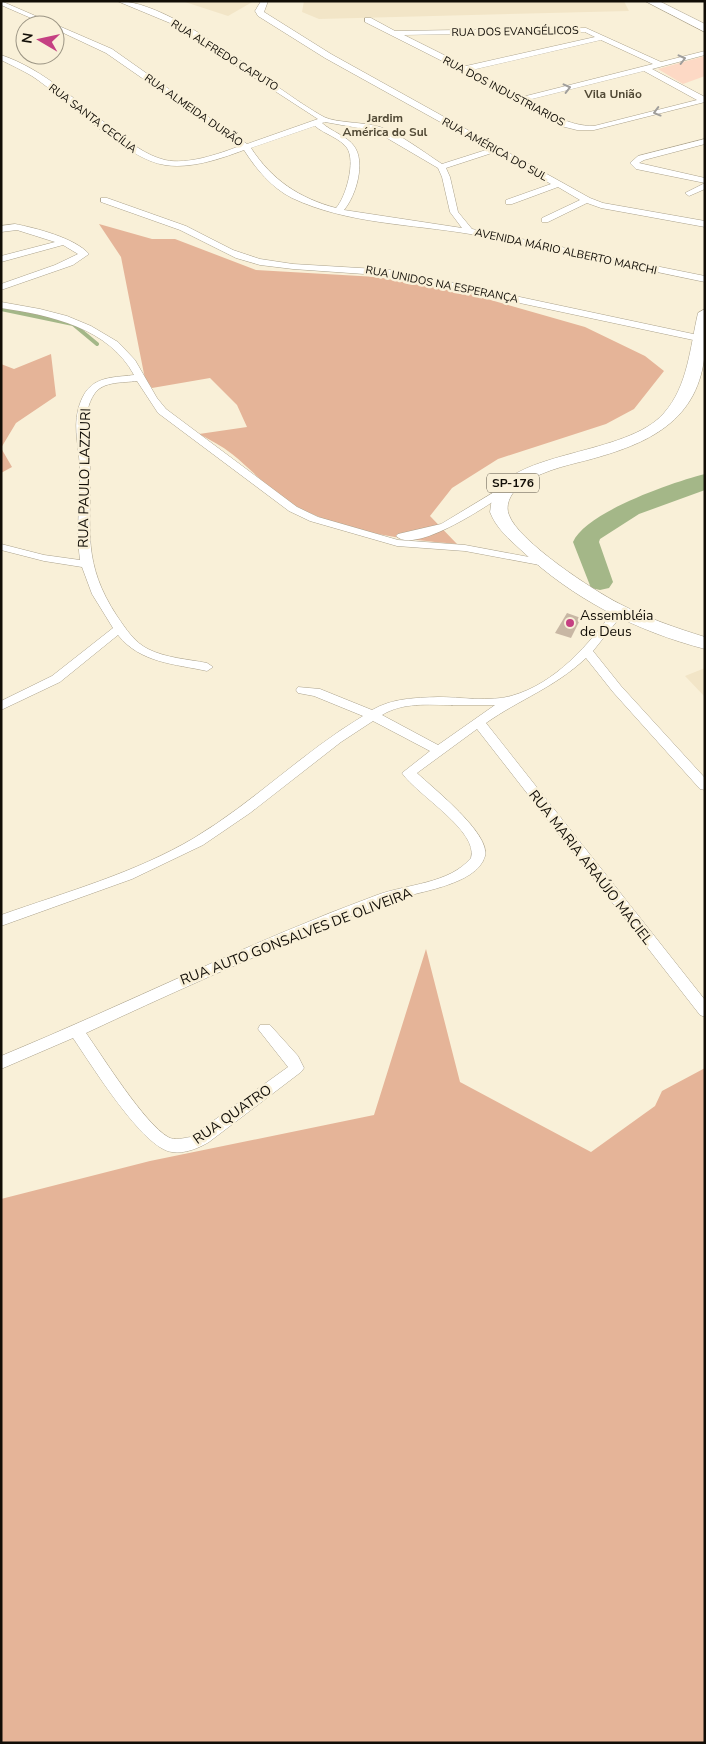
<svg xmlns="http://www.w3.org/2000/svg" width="706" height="1744" font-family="'Nunito Sans',sans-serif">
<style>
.built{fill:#f2e5c7}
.green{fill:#fdd9c5}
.forest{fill:#e5b498}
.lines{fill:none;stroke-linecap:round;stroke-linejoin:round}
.stream{stroke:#a4b788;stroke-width:4}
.river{fill:#a4b788;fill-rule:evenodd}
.building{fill:#c8b7a4}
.minor-casing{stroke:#aba28c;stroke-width:1}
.primary-casing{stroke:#aba28c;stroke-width:1}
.minor{fill:#fff;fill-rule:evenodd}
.primary{fill:#fff;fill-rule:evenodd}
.oneway{stroke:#a09e9b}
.poi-dot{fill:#c54082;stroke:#f9f0d8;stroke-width:2}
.labels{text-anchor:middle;stroke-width:5;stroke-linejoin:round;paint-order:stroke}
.far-street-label{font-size:11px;fill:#110d06;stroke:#f9f0d8}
.far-neighbourhood-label{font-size:12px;font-weight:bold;fill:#524a36;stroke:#f9f0d8}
.shield{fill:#f9f0d8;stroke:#575145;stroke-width:1}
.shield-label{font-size:12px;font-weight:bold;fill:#110d06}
.street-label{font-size:14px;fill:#110d06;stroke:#f9f0d8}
.poi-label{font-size:14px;fill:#110d06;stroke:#f9f0d8;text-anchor:start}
</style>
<rect width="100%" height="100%" fill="#f9f0d8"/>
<g class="built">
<path d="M 182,1 L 254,1 L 228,16 Z"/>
<path d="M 304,1 L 624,1 L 629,11 L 319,19 L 302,12 Z"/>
<path d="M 705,668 L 705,697 L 685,676 Z"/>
</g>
<path class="green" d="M 705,56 L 705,76 L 683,84 L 658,69 Z"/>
<g class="forest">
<path d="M 99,224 L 152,239 L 175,239 L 256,270 L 377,277 L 466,293 L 585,327 L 645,356 L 664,371 L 634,409 L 606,424 L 498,459 L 452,488 L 430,516 L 457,544 C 399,539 338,532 287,501 C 267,488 251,469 232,454 C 222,446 210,440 199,434 L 247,427 L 237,405 L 210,378 L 152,388 L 145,379 L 121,257 Z"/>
<path d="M 51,354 L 56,396 L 16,423 L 1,448 L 12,467 L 1,473 L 1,364 L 14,369 Z"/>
<path d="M 426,949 L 460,1082 L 591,1152 L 655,1106 L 662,1091 L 705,1068 L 705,1743 L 1,1743 L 1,1199 L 150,1161 L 374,1115 Z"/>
</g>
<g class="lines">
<path class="stream" d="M 1,309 L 73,324 L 97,344"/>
<path class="river" d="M 705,474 L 705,490 L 639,514 L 600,539 L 599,542 L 613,582 L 609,588 L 600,590 L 591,588 L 573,542 C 586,512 673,482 705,474 Z"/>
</g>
<path class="building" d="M 567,613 L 581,618 L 571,638 L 555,633 Z"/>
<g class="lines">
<defs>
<g id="minor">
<path d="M 1,1 L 112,49 L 247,144 L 318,119 L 170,23 L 117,1 C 175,1 271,88 324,117 C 336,123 365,122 380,127 C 402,135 422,151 442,164 L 489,149 L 325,58 L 258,16 L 255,11 L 261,1 L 268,1 L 264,12 L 331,54 L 590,198 L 603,203 L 705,221 L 705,227 L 601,208 L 587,203 L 548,222 L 542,222 L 542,218 L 580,200 L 558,187 L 512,204 L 506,204 L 506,200 L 551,184 L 495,152 L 446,168 L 450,177 L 458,212 L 472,229 L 705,276 L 705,282 C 626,266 549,248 470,234 C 411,224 347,224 292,198 C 272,188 256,169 244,150 C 220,159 191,169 165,165 C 127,160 67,99 32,76 C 22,70 11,65 1,60 L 1,55 C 44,69 80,105 116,131 C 131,143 145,155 165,160 C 188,165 218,154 240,146 L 106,53 L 55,29 L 55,25 L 47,25 L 1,5 ZM 325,122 L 375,131 L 438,168 L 442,177 L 450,212 L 462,228 L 344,210 C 356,196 366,162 354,146 C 347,136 332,132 322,123 ZM 315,126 C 324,134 340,138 347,148 C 356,161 346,197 336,208 C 299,198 272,180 251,148 Z"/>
<path d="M 365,18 L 371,18 L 395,31 L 586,28 L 661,62 L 705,51 L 705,55 L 652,69 L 705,97 L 705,102 L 594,130 L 577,130 L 561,126 L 462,71 L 365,22 ZM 585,32 L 595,37 L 466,66 L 404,35 ZM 601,40 L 653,64 L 522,97 L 472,70 ZM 644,71 L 697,100 L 594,126 C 567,126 551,113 528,100 Z"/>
<path d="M 705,139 L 705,144 L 644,160 L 639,163 L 705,178 L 705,189 L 689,196 L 685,193 L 705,183 L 636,169 L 630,163 L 638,156 Z"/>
<path d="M 101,198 L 107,198 L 186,226 L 233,250 L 260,259 L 293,264 L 393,270 L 698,335 L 703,338 L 698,341 L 393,276 L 293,269 L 260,265 L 236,258 L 180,230 L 101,202 Z"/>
<path d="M 15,224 C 36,228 75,238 89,254 L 73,265 L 1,290 L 1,284 L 55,265 L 78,254 L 63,245 L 1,262 L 1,256 L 55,242 L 17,230 L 1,232 L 1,226 Z"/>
<path d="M 1,302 L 40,309 L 67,316 L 91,326 L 118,342 L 135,360 L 157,398 L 166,409 L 297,507 L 318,517 L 398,540 L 465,545 L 545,560 L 551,563 L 545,566 L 465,551 L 397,546 L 310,521 L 289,511 L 158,413 L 137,381 C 123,383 104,381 95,393 C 79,415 90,446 90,471 C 91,530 82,563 117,616 C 126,629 134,642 148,649 C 166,658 187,659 207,663 L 213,667 L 207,671 C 175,664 140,663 118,635 L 60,682 L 1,710 L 1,701 L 52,676 L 113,628 L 92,594 L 82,567 L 44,561 L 1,550 L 1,544 L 44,555 L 80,560 C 76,530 80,501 80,471 C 80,451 73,430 78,410 C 80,402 84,392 90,387 C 101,376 120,377 134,375 C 109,328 50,315 1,308 Z"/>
<path d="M 506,485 L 510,486 L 510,490 C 492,503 416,555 396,536 L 398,534 L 441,524 Z"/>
<path d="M 619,607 L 625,611 L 593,651 L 621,686 L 705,778 L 705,790 L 700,789 L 613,692 L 586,658 C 554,688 520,699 486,723 L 705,1000 L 705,1017 L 700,1015 L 477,729 L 417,773 C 433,788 491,834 485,856 C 477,886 414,892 389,901 C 368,909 347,919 326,927 C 245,960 165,996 86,1033 C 103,1057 144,1123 168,1137 C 175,1141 183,1138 191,1137 L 288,1067 L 258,1029 L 260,1025 L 270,1025 L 298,1056 L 304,1068 L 301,1072 L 209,1142 C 199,1148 185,1154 172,1152 C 143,1149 91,1064 73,1038 L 1,1069 L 1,1056 C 127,1004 249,942 377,895 C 407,884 449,884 471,858 C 479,831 417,795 402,773 L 430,751 L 373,721 L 341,742 L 250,813 L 203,845 L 132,879 L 1,926 L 1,915 C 66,892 135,873 194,838 C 254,802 303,752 363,716 L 314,696 L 298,693 L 296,690 L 298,687 L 320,689 L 372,710 C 393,698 414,698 438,697 C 459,697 491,702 511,696 C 555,684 590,644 615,608 ZM 452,705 L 495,705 L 438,745 L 382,715 C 403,702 428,705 452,705 Z"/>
</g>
<g id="primary">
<path d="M 645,1 L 659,1 L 705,24 L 705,32 Z"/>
<path d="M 705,309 C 705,322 706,337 705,350 C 700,422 647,444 588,460 C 564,466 537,472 518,488 C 510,494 505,506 509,515 C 518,541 594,591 620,604 C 647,618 676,628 705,637 L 705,649 C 636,631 573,599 521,550 C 509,539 496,528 490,512 C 491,507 491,501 493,497 C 512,450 627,456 664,413 C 688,386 690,347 698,313 Z"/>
</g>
</defs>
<use href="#minor" class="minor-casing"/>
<use href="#primary" class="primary-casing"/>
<use href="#minor" class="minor"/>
<use href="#primary" class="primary"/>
</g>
<defs><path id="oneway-chevron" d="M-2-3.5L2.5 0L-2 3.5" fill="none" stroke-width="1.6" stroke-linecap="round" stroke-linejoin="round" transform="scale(1.25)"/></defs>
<g class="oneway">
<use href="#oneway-chevron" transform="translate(682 59) rotate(-14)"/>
<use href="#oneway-chevron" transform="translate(567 88) rotate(-14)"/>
<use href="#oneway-chevron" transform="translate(657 112) rotate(165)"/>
</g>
<circle class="poi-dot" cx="570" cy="623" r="5"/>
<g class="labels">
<g class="far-street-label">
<text transform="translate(515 31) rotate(-1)" y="4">RUA DOS EVANGÉLICOS</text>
<text transform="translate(225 55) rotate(32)" y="4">RUA ALFREDO CAPUTO</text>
<text transform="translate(504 91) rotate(28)" y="4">RUA DOS INDUSTRIARIOS</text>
<text transform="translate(194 110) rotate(35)" y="4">RUA ALMEIDA DURÃO</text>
<text transform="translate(93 118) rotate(37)" y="4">RUA SANTA CECÍLIA</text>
<text transform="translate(495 149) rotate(29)" y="4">RUA AMÉRICA DO SUL</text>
<text transform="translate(566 251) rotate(12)" y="4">AVENIDA MÁRIO ALBERTO MARCHI</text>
<text transform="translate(442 284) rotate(11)" y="4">RUA UNIDOS NA ESPERANÇA</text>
</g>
<g class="far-neighbourhood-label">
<text x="613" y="98">Vila União</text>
<text x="385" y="122">Jardim<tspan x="385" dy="14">América do Sul</tspan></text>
</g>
<rect class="shield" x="487" y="473.5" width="52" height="19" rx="4"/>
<g class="shield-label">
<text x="513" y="487">SP-176</text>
</g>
<g class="street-label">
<text transform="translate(84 478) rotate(-89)" y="5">RUA PAULO LAZZURI</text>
<text transform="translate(591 867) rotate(52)" y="5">RUA MARIA ARAÚJO MACIEL</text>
<text transform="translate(296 936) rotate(-21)" y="5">RUA AUTO GONSALVES DE OLIVEIRA</text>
<text transform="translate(232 1114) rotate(-35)" y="5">RUA QUATRO</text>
</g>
<g class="poi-label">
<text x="580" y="620">Assembléia<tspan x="580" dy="16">de Deus</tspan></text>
</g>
</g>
<rect width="706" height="1744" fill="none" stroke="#110d06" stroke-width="5"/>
<g transform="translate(40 40) rotate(279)"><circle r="24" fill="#f9f0d8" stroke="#9c9584"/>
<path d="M0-4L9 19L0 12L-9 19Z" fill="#c54082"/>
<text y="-8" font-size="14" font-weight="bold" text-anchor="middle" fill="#110d06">N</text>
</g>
</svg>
